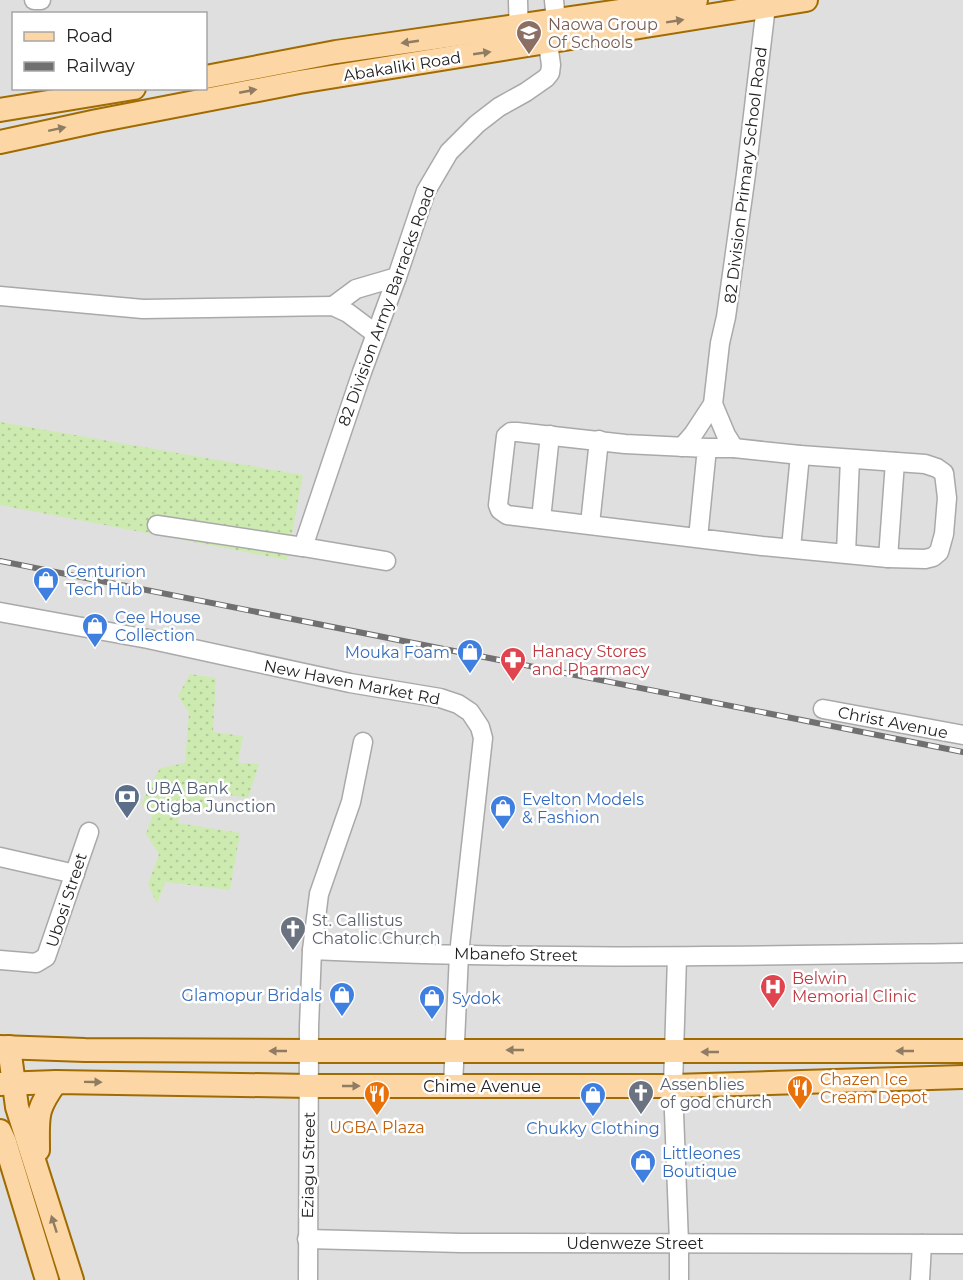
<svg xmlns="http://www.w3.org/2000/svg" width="963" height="1280" font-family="Montserrat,sans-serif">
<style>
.residential{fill:#e0dfdf;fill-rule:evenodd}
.grass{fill:url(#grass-dots)}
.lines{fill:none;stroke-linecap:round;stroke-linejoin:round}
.minor-casing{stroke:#a9a9a9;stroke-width:21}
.major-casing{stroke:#a06b00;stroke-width:26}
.minor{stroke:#fff;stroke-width:18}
.major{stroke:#fcd6a4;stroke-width:22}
.rail-casing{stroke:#707070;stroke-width:6}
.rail{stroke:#fff;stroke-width:4;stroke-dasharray:11;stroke-linecap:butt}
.oneway{fill:#8f7c63}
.labels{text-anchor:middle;stroke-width:5;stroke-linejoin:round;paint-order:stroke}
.education-label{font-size:16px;fill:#785e54;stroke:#fff;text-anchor:start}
.street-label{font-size:16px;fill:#222;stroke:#fff}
.shop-label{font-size:16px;fill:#366cbe;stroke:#fff;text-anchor:start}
.health-label{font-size:16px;fill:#be3a42;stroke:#fff;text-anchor:start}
.service-label{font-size:16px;fill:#4e5e75;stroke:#fff;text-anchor:start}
.worship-label{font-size:16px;fill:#5b616d;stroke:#fff;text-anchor:start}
.food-label{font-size:16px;fill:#c56008;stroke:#fff;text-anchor:start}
</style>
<defs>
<pattern id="grass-dots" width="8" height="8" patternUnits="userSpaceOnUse" patternTransform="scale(1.5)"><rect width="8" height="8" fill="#cdebb0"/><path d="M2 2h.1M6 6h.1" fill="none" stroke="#b0c997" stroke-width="1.8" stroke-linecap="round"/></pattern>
</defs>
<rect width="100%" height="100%" fill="#f2efe9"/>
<path class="residential" d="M 0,0 L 963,0 L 963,1280 L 0,1280 ZM 14,14 L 206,14 L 206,88 L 14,88 Z"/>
<g class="grass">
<path d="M 0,422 L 303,475 L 287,560 L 0,505 Z"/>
<path d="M 190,674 L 216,678 L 213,732 L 243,736 L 238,763 L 259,764 L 248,798 L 210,792 L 207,809 L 181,807 L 178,823 L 240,833 L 230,890 L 165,882 L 157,904 L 148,884 L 159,854 L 146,834 L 152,817 L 141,804 L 160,768 L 185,763 L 189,713 L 178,696 Z"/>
</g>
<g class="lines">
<defs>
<g id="minor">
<path d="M 34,0 L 41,0"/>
<path d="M 518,0 L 519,39"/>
<path d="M 554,0 L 557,33"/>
<path d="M 0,296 L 143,309 L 333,306 L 348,313 L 376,334"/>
<path d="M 333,306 L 356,289 L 397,277"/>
<path d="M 713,404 L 726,435 L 734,448"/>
<path d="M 682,447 L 694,433 L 713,404 L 720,343 L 726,317 L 746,174 L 766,6"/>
<path d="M 541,519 L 550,435"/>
<path d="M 590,524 L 599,440"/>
<path d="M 157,525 L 303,547 L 362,372 L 397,277 L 426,191 L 449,152 L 477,124 L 499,107 L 526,92 L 546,78 L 550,73 L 551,65 L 548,43"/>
<path d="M 698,538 L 707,448 L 625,444 L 517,432 L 511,432 L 506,436 L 498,505 L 500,510 L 507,515 L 762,546 L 888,558 L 925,559 L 933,557 L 939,552 L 944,534 L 947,498 L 944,473 L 937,468 L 925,464 L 800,455 L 734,448 L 707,448"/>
<path d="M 303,547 L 386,561"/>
<path d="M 791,548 L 800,455"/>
<path d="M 846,553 L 850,459"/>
<path d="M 888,558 L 895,462"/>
<path d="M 0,612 L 148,639 L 350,683 L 440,698 L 458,704 L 470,712 L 480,727 L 483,738 L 459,954 L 453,1086"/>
<path d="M 823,709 L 963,735"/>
<path d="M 0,857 L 75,874"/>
<path d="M 312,950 L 319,894 L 351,802 L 363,742"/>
<path d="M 677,957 L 673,1086 L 679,1243 L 679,1280"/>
<path d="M 0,960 L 36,963 L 46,957 L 89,832"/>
<path d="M 307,1239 L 461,1243 L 963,1244"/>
<path d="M 308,1280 L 309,1027 L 312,950 C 529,960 746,956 963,953"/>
<path d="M 920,1280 L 922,1244"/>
</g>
<g id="major">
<path d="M 206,77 L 336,52 L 696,0"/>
<path d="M 0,110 L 134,88"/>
<path d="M 0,142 L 97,121 L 299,82 L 806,0"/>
<path d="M 0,1047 L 85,1050 L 310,1051 L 963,1051"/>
<path d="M 9,1047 L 17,1107 L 72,1280"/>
<path d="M 0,1084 L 56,1082 L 310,1086 L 673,1086 L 963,1077"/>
<path d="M 0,1131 L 5,1142 L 47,1280"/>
<path d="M 38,1150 C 38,1116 35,1111 56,1082"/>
</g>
</defs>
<use href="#minor" class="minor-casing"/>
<use href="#major" class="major-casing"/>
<use href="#minor" class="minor"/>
<use href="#major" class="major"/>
<defs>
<path id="rail" d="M 0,561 L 963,752"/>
</defs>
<use href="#rail" class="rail-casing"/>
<use href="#rail" class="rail"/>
</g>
<defs><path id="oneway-solid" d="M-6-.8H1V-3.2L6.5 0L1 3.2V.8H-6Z" transform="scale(1.5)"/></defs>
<g class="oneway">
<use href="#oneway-solid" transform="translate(675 21) rotate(-9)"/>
<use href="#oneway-solid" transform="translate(410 42) rotate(172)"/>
<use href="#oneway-solid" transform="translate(482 53) rotate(-8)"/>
<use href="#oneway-solid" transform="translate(248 91) rotate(-11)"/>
<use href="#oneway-solid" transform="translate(57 129) rotate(-12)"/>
<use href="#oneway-solid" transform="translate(515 1050) rotate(180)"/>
<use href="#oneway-solid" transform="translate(278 1051) rotate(-180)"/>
<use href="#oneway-solid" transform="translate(905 1051) rotate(180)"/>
<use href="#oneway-solid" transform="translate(710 1052) rotate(180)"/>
<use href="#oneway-solid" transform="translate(93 1082) rotate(1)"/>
<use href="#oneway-solid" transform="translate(351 1086)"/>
<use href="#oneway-solid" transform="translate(54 1224) rotate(-108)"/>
</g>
<defs>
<symbol id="school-pin" viewBox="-11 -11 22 30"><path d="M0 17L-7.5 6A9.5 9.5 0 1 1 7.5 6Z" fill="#8d6e63" stroke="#fff"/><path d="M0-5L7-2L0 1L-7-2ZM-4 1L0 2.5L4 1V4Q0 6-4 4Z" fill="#fff"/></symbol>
<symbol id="shop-pin" viewBox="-11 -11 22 30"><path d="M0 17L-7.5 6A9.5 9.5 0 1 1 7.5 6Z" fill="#3f7fe0" stroke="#fff"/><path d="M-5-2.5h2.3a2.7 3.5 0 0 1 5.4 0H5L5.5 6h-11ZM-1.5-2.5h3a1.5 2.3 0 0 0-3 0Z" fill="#fff"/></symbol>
<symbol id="pharmacy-pin" viewBox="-11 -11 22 30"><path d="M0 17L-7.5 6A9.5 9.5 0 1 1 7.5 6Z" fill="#e0444e" stroke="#fff"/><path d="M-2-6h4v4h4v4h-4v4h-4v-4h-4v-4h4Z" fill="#fff"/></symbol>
<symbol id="bank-pin" viewBox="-11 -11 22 30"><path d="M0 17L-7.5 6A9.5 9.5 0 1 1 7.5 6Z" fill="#5c6f8a" stroke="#fff"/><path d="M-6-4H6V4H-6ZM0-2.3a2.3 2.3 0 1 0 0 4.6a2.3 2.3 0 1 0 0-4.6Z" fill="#fff"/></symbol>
<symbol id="church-pin" viewBox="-11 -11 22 30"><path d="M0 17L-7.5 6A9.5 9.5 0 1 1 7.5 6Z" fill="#6b7280" stroke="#fff"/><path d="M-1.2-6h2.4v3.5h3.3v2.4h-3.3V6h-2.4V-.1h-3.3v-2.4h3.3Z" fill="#fff"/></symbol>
<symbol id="hospital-pin" viewBox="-11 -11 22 30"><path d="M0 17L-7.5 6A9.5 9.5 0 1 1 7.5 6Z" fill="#e0444e" stroke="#fff"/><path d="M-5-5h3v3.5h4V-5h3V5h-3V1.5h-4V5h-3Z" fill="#fff"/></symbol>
<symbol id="restaurant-pin" viewBox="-11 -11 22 30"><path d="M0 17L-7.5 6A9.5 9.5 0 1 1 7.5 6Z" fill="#e8710a" stroke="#fff"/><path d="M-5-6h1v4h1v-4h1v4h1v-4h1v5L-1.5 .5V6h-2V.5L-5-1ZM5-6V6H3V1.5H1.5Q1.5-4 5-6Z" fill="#fff"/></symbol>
</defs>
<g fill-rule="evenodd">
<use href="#school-pin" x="514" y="18" width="30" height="40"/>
<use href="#shop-pin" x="31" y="565" width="30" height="40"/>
<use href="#shop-pin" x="80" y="611" width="30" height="40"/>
<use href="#shop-pin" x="455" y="637" width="30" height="40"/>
<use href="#pharmacy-pin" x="498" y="645" width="30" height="40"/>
<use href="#bank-pin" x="112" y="782" width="30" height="40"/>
<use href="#shop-pin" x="488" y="793" width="30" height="40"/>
<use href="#church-pin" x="278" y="914" width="30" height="40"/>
<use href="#hospital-pin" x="758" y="972" width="30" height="40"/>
<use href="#shop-pin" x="327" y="980" width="30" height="40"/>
<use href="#shop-pin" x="417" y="983" width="30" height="40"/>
<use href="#restaurant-pin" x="785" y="1073" width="30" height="40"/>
<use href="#church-pin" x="626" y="1078" width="30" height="40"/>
<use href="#restaurant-pin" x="362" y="1079" width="30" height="40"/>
<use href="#shop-pin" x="578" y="1080" width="30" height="40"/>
<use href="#shop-pin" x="628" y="1147" width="30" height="40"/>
</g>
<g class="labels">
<g class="education-label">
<text x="548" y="30">Naowa Group<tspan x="548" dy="18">Of Schools</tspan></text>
</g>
<g class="street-label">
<text transform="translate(402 66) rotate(-9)" y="6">Abakaliki Road</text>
<text transform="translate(745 175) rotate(-83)" y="6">82 Division Primary School Road</text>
<text transform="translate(386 306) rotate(-70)" y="6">82 Division Army Barracks Road</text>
<text transform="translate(352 682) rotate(11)" y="6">New Haven Market Rd</text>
<text transform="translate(893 722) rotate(11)" y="6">Christ Avenue</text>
<text transform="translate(66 900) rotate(-72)" y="6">Ubosi Street</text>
<text transform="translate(516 954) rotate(1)" y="6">Mbanefo Street</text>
<text x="482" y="1092">Chime Avenue</text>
<text transform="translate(308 1165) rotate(-89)" y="6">Eziagu Street</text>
<text x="635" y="1249">Udenweze Street</text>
</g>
<g class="shop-label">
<text x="66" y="577">Centurion<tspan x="66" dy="18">Tech Hub</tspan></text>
<text x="115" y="623">Cee House<tspan x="115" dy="18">Collection</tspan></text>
<text x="450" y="658" text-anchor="end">Mouka Foam</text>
<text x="522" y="805">Evelton Models<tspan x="522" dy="18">&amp; Fashion</tspan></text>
<text x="322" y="1001" text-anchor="end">Glamopur Bridals</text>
<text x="452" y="1004">Sydok</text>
<text x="593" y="1134" text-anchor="middle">Chukky Clothing</text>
<text x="662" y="1159">Littleones<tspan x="662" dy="18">Boutique</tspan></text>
</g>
<g class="health-label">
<text x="532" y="657">Hanacy Stores<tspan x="532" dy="18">and Pharmacy</tspan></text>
<text x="792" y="984">Belwin<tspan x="792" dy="18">Memorial Clinic</tspan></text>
</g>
<g class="service-label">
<text x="146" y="794">UBA Bank<tspan x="146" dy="18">Otigba Junction</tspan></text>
</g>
<g class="worship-label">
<text x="312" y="926">St. Callistus<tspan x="312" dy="18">Chatolic Church</tspan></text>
<text x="660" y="1090">Assenblies<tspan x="660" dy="18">of god church</tspan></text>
</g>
<g class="food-label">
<text x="820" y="1085">Chazen Ice<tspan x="820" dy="18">Cream Depot</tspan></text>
<text x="377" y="1133" text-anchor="middle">UGBA Plaza</text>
</g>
</g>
<rect x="12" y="12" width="195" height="78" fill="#ffffff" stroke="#a7a7a7" stroke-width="1.5"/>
<rect x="24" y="32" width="30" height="9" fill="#fcd6a4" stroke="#a7a7a7" stroke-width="1.5"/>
<text x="66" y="42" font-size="18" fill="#222222">Road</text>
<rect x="24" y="62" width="30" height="9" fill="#707070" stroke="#a7a7a7" stroke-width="1.5"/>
<text x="66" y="72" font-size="18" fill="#222222">Railway</text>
</svg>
